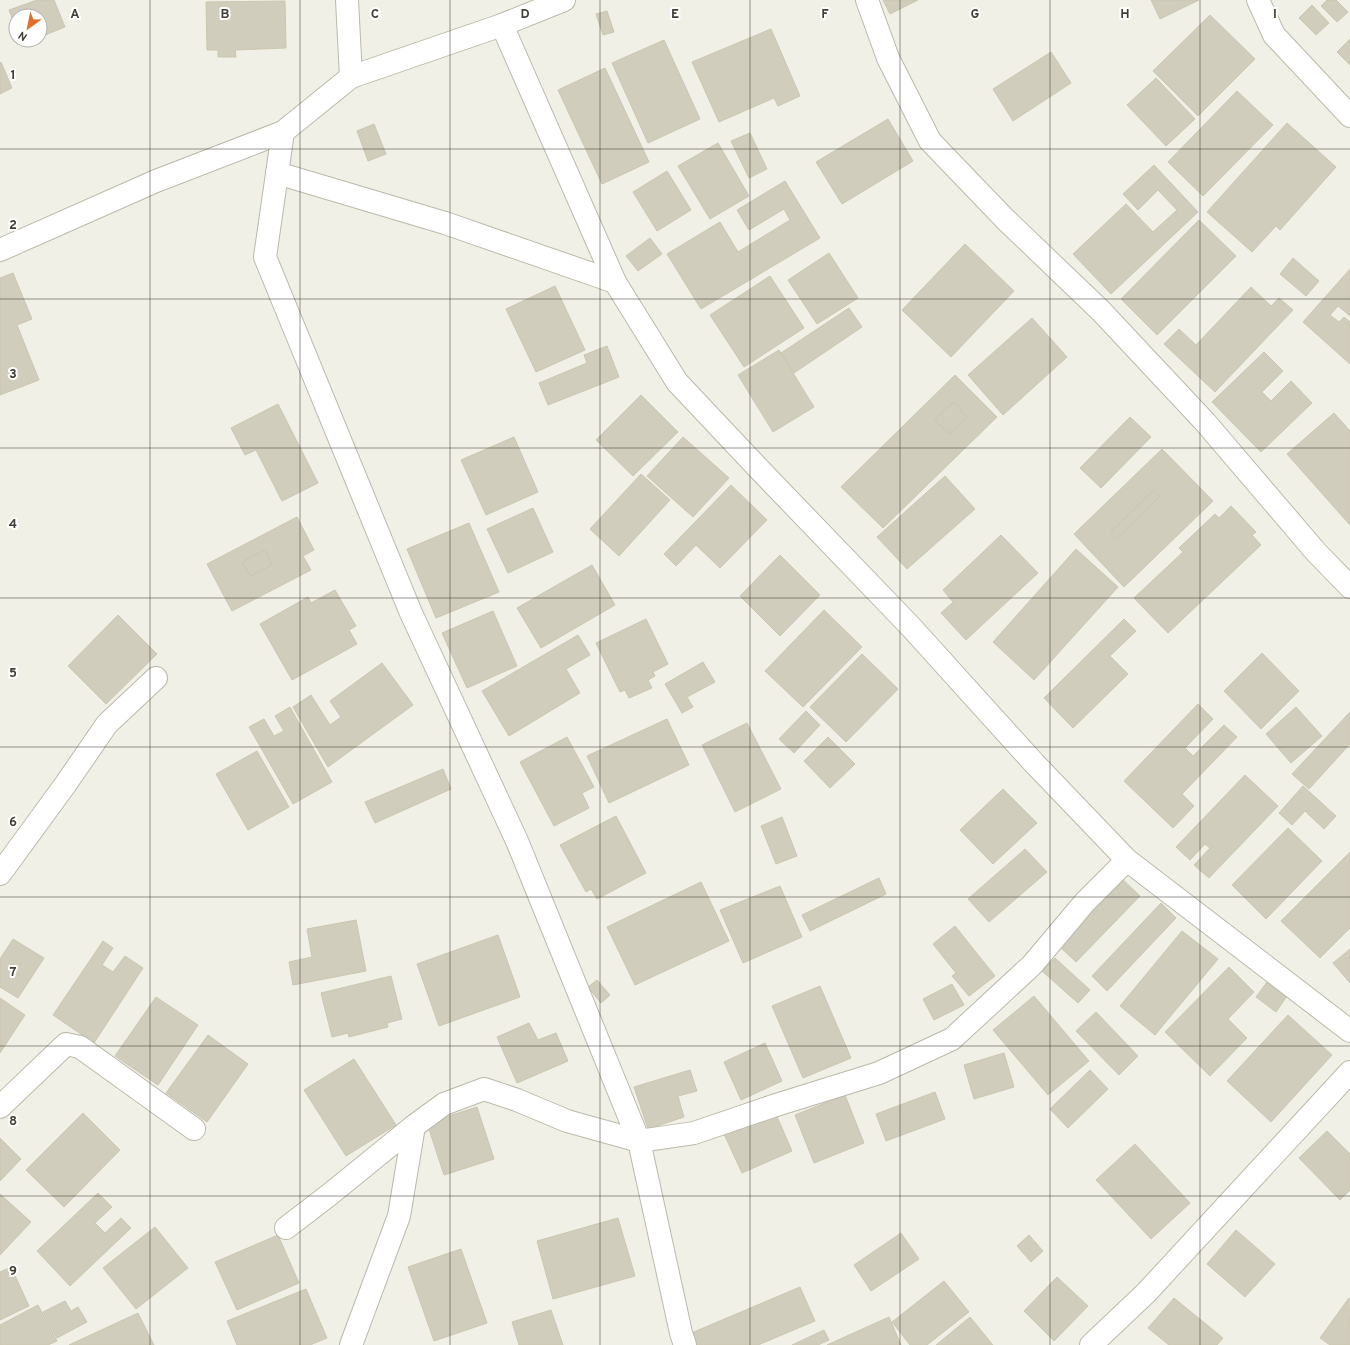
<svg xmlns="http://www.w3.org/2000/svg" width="1350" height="1345" font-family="Overpass,sans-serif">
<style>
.building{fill:#d1cdbc;stroke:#cbc6b0;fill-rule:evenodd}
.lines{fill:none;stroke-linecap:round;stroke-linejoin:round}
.minor-casing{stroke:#bbb9a9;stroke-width:24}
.minor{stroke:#fff;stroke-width:22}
.grid{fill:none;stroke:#424036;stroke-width:1;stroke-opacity:0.55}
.grid-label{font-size:13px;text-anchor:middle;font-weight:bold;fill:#424036;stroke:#fff;stroke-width:4;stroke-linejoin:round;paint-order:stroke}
</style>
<rect width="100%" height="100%" fill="#f1f0e6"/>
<g class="building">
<path d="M 37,0 L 54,0 L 65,27 L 40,37 L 40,16 L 16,16 L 16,28 L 9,10 Z"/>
<path d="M 883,0 L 918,0 L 890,14 Z"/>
<path d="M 1151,0 L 1199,0 L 1160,19 Z"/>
<path d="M 1327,0 L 1336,0 L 1348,12 L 1337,22 L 1321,6 Z"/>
<path d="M 285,1 L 286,48 L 235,50 L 236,57 L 218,57 L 218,50 L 207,50 L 206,2 Z"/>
<path d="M 1312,5 L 1329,23 L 1316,35 L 1299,18 Z"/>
<path d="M 607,11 L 614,32 L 603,35 L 596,14 Z"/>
<path d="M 1210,15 L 1255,59 L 1198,116 L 1153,71 Z"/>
<path d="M 771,29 L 800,96 L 778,106 L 774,98 L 719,122 L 692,62 Z"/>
<path d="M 1350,39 L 1350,65 L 1337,52 Z"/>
<path d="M 664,40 L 700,119 L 648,143 L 612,63 Z"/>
<path d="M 1051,52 L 1071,83 L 1013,121 L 993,89 Z"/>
<path d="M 1,62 L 12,88 L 0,94 L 0,63 Z"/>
<path d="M 605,68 L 649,162 L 602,184 L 558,90 Z"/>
<path d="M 1156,78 L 1195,119 L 1166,146 L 1127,105 Z"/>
<path d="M 1237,91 L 1273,125 L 1203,196 L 1168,162 Z"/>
<path d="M 888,119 L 913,161 L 842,204 L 816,162 Z"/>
<path d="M 1287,123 L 1336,167 L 1280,230 L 1276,226 L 1252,252 L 1207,212 Z"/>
<path d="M 374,124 L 386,154 L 368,161 L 357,131 Z"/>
<path d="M 750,133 L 767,169 L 749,178 L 731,141 Z"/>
<path d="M 718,143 L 749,196 L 710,219 L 678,166 Z"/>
<path d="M 1154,165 L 1198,212 L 1111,294 L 1073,254 L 1126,204 L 1153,232 L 1177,210 L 1158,190 L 1138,210 L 1123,194 Z"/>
<path d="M 667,171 L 691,210 L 657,231 L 633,192 Z"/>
<path d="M 785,181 L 820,238 L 701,309 L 667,254 L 720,222 L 738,252 L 790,220 L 784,209 L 749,230 L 737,210 Z"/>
<path d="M 1199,220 L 1236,256 L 1157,335 L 1121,299 Z"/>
<path d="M 650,238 L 662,254 L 638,271 L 626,256 Z"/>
<path d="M 965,244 L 1014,291 L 951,357 L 902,310 Z"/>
<path d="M 829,253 L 858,298 L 817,324 L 788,280 Z"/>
<path d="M 1293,258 L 1319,281 L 1306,296 L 1280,274 Z"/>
<path d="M 1350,269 L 1350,316 L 1338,306 L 1330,315 L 1339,322 L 1344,317 L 1350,322 L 1350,364 L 1303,322 Z"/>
<path d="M 13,273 L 32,319 L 17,325 L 39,380 L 0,395 L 0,278 Z"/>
<path d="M 770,276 L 804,328 L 744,367 L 710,315 Z"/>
<path d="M 555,286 L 585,350 L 536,372 L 506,309 Z"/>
<path d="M 1251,287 L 1271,306 L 1279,298 L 1293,310 L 1215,392 L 1164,344 L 1179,329 L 1196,345 Z"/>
<path d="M 849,308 L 862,327 L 794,373 L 781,353 Z"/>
<path d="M 1032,318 L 1067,357 L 1003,415 L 968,375 Z"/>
<path d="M 607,346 L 619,377 L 548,405 L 539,383 L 587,363 L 584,355 Z"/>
<path d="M 779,350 L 814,407 L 773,432 L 738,375 Z"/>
<path d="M 1264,352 L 1283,371 L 1262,392 L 1271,401 L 1291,381 L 1312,403 L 1261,452 L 1212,402 Z"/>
<path d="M 955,375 L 997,417 L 883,528 L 841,487 ZM 954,402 L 967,417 L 949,434 L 935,419 Z"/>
<path d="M 641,395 L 678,432 L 633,476 L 596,440 Z"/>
<path d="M 954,402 L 967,417 L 949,434 L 935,419 Z"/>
<path d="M 278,404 L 318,483 L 282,501 L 256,450 L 245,455 L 231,428 Z"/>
<path d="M 1334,413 L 1350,431 L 1350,525 L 1287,454 Z"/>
<path d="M 1130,417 L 1151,437 L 1101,488 L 1080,468 Z"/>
<path d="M 514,437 L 538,492 L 486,515 L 461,460 Z"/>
<path d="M 683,437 L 729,478 L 693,517 L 647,476 Z"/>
<path d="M 1162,449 L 1213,501 L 1124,587 L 1074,534 ZM 1154,490 L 1160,496 L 1116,539 L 1110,533 Z"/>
<path d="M 641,474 L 670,500 L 619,556 L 590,529 Z"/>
<path d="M 945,476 L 975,509 L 907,569 L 877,537 Z"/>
<path d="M 731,485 L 767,520 L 720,568 L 696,545 L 676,566 L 664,554 Z"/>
<path d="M 1154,490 L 1160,496 L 1116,539 L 1110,533 Z"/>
<path d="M 1231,506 L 1256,532 L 1252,535 L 1261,545 L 1168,633 L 1134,598 L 1183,552 L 1179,548 L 1215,514 L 1219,518 Z"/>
<path d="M 533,508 L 553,552 L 508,573 L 487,529 Z"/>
<path d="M 297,517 L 314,550 L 303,556 L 311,570 L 232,611 L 207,564 ZM 265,550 L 272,565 L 250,576 L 242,562 Z"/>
<path d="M 469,523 L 499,592 L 436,618 L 407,549 Z"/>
<path d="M 1001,535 L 1038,573 L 966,640 L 941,613 L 953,602 L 943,590 Z"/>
<path d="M 1076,549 L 1118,587 L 1034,680 L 993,642 Z"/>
<path d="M 265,550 L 272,565 L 250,576 L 242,562 Z"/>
<path d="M 780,555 L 820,595 L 780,636 L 740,596 Z"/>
<path d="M 592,565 L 615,605 L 541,648 L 517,608 Z"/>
<path d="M 335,590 L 356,626 L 349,630 L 357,644 L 292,680 L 260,624 L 308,597 L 311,603 Z"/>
<path d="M 824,610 L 862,647 L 803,707 L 765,671 Z"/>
<path d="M 493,611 L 517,666 L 467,688 L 442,633 Z"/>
<path d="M 118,615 L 157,654 L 106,704 L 68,666 Z"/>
<path d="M 646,619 L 668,664 L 653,672 L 655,676 L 648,680 L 652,688 L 629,698 L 625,690 L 620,692 L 596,643 Z"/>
<path d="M 1124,619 L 1136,631 L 1110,656 L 1128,674 L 1073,728 L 1044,698 Z"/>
<path d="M 578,635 L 590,655 L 566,669 L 580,693 L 509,736 L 482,691 Z"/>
<path d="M 1262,653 L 1299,691 L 1261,729 L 1224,691 Z"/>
<path d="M 862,654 L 898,689 L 846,742 L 810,707 Z"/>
<path d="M 703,662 L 715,682 L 687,697 L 693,707 L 682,713 L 665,684 Z"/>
<path d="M 382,663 L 413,705 L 328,767 L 293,707 L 311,695 L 330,725 L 341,717 L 330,701 Z"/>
<path d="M 1198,704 L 1213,719 L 1185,748 L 1193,756 L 1224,725 L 1237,737 L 1182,794 L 1194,806 L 1173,828 L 1124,781 Z"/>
<path d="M 290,707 L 332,782 L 293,804 L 249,727 L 264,719 L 274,736 L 284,731 L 275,716 Z"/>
<path d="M 1296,707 L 1322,736 L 1291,763 L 1266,734 Z"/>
<path d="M 806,711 L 820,725 L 794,753 L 779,739 Z"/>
<path d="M 1350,712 L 1350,744 L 1309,789 L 1292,774 Z"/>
<path d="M 667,719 L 689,765 L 609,803 L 587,756 Z"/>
<path d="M 747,723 L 781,789 L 735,812 L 702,745 Z"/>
<path d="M 567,737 L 594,787 L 582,793 L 589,808 L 554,826 L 520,762 Z"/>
<path d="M 828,737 L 855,764 L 830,788 L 804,761 Z"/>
<path d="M 257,751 L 289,807 L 248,830 L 216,774 Z"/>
<path d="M 443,769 L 451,789 L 375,823 L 365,802 Z"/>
<path d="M 1245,775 L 1278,806 L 1209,878 L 1194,865 L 1210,848 L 1205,844 L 1190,860 L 1176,847 Z"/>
<path d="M 1303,786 L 1336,816 L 1324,829 L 1305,811 L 1292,825 L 1279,813 Z"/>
<path d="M 1003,789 L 1037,823 L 993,864 L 960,830 Z"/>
<path d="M 616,816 L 646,873 L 597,899 L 591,889 L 586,892 L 560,845 Z"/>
<path d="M 782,817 L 797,856 L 776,864 L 761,826 Z"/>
<path d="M 1288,828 L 1322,861 L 1266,919 L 1232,885 Z"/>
<path d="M 1025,849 L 1047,872 L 989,922 L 968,899 Z"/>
<path d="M 1350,852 L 1350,928 L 1320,958 L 1281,921 Z"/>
<path d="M 879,878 L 886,894 L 810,931 L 802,915 Z"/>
<path d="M 1121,878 L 1140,896 L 1076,962 L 1057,944 Z"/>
<path d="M 701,882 L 729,941 L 635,985 L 607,927 Z"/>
<path d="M 780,886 L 802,937 L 743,963 L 720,910 Z"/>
<path d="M 1161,903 L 1176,918 L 1107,991 L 1092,976 Z"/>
<path d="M 356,920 L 366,971 L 293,985 L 289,962 L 312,957 L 307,929 Z"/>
<path d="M 955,926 L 995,976 L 969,996 L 952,976 L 956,973 L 933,944 Z"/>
<path d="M 1182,931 L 1218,959 L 1155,1035 L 1120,1006 Z"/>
<path d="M 498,935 L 520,997 L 439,1026 L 417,964 Z"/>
<path d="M 13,939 L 44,958 L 18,998 L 0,987 L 0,959 Z"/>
<path d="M 103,941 L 113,948 L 102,965 L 113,972 L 125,956 L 143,968 L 94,1043 L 53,1015 Z"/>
<path d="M 1350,949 L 1350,983 L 1333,963 Z"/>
<path d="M 1055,958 L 1090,990 L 1078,1003 L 1042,971 Z"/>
<path d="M 1229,967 L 1254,992 L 1228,1019 L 1247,1038 L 1210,1076 L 1165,1032 Z"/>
<path d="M 391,976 L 402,1019 L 387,1023 L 388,1027 L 349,1037 L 348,1033 L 332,1037 L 321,993 Z"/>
<path d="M 597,980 L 610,995 L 601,1003 L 588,987 Z"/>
<path d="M 1267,982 L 1287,996 L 1276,1012 L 1256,997 Z"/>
<path d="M 952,984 L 964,1005 L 934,1020 L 923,999 Z"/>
<path d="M 820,986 L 851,1058 L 803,1078 L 772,1006 Z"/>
<path d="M 1034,996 L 1089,1061 L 1048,1095 L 993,1030 Z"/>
<path d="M 156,997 L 198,1025 L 158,1085 L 115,1056 Z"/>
<path d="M 0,998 L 25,1015 L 0,1053 Z"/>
<path d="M 1096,1012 L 1138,1056 L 1119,1075 L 1076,1031 Z"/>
<path d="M 1288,1015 L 1332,1055 L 1271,1122 L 1227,1081 Z"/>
<path d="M 529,1023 L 538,1040 L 556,1033 L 568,1061 L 517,1083 L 497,1037 Z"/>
<path d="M 208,1035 L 248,1064 L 207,1122 L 166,1093 Z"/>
<path d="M 765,1043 L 782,1081 L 741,1100 L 724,1062 Z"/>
<path d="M 1004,1053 L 1014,1087 L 974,1099 L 964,1065 Z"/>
<path d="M 354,1059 L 396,1125 L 346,1156 L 304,1090 Z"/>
<path d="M 690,1070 L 697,1091 L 678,1096 L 684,1117 L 648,1129 L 634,1087 Z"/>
<path d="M 1090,1070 L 1108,1089 L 1068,1128 L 1050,1109 Z"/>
<path d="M 935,1092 L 945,1119 L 886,1141 L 876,1114 Z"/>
<path d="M 845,1095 L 864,1143 L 814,1163 L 795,1115 Z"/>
<path d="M 477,1107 L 494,1159 L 444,1175 L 427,1123 Z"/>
<path d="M 775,1112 L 792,1151 L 742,1173 L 724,1134 Z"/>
<path d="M 83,1113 L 120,1150 L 64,1207 L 26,1170 Z"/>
<path d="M 1327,1131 L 1350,1154 L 1350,1190 L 1340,1200 L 1299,1158 Z"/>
<path d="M 0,1138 L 21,1159 L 0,1181 Z"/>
<path d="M 1135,1144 L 1190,1203 L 1151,1239 L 1096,1180 Z"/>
<path d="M 98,1193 L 112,1207 L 95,1223 L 105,1233 L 121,1218 L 131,1228 L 70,1286 L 37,1251 Z"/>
<path d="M 0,1194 L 31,1222 L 0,1255 Z"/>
<path d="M 618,1218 L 635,1276 L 553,1299 L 537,1241 Z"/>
<path d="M 155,1227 L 188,1268 L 136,1309 L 103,1268 Z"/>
<path d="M 1236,1230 L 1275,1264 L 1245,1297 L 1207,1264 Z"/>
<path d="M 901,1233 L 919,1259 L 871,1291 L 854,1265 Z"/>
<path d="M 278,1235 L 299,1283 L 237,1310 L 215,1262 Z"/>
<path d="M 1029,1235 L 1043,1251 L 1031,1262 L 1017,1246 Z"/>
<path d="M 461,1249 L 487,1323 L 434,1341 L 408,1267 Z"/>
<path d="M 11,1267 L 29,1306 L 0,1320 L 0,1272 Z"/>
<path d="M 1057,1277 L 1088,1306 L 1054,1341 L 1024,1311 Z"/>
<path d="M 944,1281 L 969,1312 L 927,1345 L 910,1345 L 892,1322 Z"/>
<path d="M 800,1287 L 815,1321 L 758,1345 L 694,1345 L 689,1334 Z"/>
<path d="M 306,1289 L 327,1338 L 310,1345 L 237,1345 L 227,1321 Z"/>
<path d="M 1174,1298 L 1223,1338 L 1217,1345 L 1169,1345 L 1148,1328 Z"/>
<path d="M 1349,1298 L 1350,1345 L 1330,1345 L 1320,1338 Z"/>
<path d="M 65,1301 L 71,1311 L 78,1307 L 87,1322 L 57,1338 L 43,1312 Z"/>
<path d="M 38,1305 L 57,1341 L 48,1345 L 0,1345 L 0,1325 Z"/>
<path d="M 551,1310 L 563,1345 L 519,1345 L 512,1322 Z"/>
<path d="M 138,1313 L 154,1345 L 69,1345 Z"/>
<path d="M 889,1317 L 901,1345 L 827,1345 Z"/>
<path d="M 970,1317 L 993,1345 L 936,1345 Z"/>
<path d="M 824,1330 L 829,1340 L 818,1345 L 792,1345 Z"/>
</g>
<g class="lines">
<defs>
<g id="minor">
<path d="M 347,0 L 351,77"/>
<path d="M 867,0 L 888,58 L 930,141 L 1005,219 L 1101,311 L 1205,422 L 1316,552 L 1350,587"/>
<path d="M 1258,0 L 1274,35 L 1350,116"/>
<path d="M 502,25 L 615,282 L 677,382 L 759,469 L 911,627 L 1034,763 L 1127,860 L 1350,1031"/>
<path d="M 283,132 L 265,257 L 411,613 L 517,841 L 639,1141 L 681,1333 L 685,1345"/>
<path d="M 277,173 L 445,223 L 615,282"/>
<path d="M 0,250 L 156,181 L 283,132 L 351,77 L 502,25 L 564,0"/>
<path d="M 0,874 L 65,785 L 107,724 L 156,678"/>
<path d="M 0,1107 L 66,1044 L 80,1047 L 194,1129"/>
<path d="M 286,1228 L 329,1195 L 414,1126 L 444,1104 L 484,1089 L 517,1100 L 567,1121 L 639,1141 L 694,1133 L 773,1106 L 879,1073 L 952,1039 L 1032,965 L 1085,902 L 1127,860"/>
<path d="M 351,1345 L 399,1216 L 414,1126"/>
<path d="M 1091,1345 L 1146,1293 L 1350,1072"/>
</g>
</defs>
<use href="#minor" class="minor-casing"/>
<use href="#minor" class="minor"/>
</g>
<path class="grid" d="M 150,0 L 150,1345M 300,0 L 300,1345M 450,0 L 450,1345M 600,0 L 600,1345M 750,0 L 750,1345M 900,0 L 900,1345M 1050,0 L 1050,1345M 1200,0 L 1200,1345M 0,149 L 1350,149M 0,299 L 1350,299M 0,448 L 1350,448M 0,598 L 1350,598M 0,747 L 1350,747M 0,897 L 1350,897M 0,1046 L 1350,1046M 0,1196 L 1350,1196"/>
<g class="grid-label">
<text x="75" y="18">A</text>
<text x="225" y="18">B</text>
<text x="375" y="18">C</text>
<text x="525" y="18">D</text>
<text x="675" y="18">E</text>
<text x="825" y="18">F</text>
<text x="975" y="18">G</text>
<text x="1125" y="18">H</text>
<text x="1275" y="18">I</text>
<text x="13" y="79">1</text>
<text x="13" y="229">2</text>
<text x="13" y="378">3</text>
<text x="13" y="528">4</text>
<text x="13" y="677">5</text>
<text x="13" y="826">6</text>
<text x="13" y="976">7</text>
<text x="13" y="1125">8</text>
<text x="13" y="1275">9</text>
</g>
<g transform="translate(28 28) rotate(213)"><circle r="19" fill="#ffffff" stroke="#b3b3af"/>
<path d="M0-3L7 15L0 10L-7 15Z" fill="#e16f2c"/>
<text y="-6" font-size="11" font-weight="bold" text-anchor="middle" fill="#424036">N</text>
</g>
</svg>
